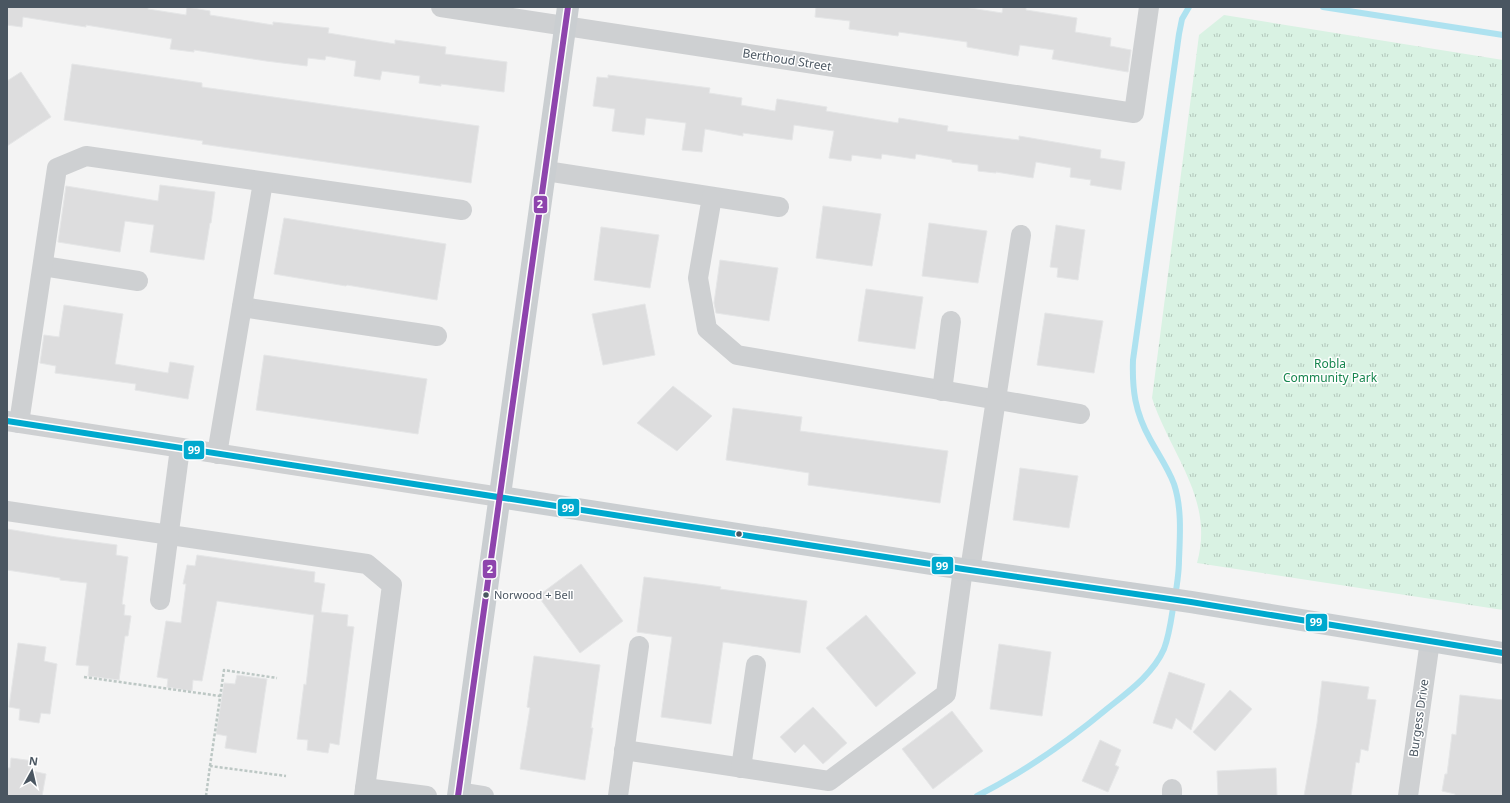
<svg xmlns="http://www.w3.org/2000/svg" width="1510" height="803" font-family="'Noto Sans',sans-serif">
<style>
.park{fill:url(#park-tufts)}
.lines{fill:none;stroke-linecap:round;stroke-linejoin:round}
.stream{stroke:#aee2f0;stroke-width:6}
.building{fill:#ddddde;stroke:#e5e6e7}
.path{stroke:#bcc7c4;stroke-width:2.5;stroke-dasharray:3 2;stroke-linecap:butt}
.minor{stroke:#ced0d2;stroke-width:20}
.major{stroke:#caced1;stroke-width:22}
.bus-1-casing{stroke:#fff;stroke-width:9}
.bus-2-casing{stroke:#fff;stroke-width:9}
.bus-1{stroke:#00a9ce;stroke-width:6}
.bus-2{stroke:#8e44ad;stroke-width:6}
.bus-dot{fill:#4a5661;stroke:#fff;stroke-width:1.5}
.labels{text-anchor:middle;stroke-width:3;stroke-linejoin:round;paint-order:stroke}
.bus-label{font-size:11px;fill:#4a5661;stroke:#fff;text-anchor:start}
.street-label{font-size:12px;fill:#4a5661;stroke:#fff}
.park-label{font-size:12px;fill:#17864f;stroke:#fff}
.line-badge{stroke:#fff;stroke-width:1.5}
.badge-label{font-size:11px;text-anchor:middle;font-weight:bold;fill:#fff}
</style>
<defs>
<pattern id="park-tufts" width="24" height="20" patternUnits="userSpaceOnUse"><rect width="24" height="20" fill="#d9f2e3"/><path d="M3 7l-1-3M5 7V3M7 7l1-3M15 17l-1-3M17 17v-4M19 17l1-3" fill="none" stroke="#b2c7bb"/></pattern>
</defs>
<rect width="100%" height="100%" fill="#f4f4f4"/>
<path class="park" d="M 1224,15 L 1503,60 L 1503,610 L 1197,563 C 1215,499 1170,454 1152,398 L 1199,35 Z"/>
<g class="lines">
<g class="stream">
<path d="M 1323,7 L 1503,35"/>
<path d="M 977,796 C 1026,771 1066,743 1108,708 C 1128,692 1153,674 1164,649 C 1169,636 1171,621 1173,608 C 1176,592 1179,576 1179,560 C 1180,535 1182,508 1174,484 C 1168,468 1158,454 1150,439 C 1135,412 1132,390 1133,360 L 1179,34 L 1182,19 L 1189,7"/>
</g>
</g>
<g class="building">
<path d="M 7,7 L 148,7 L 148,9 L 186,15 L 187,7 L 210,11 L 210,15 L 273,25 L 273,22 L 329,28 L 328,33 L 395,44 L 395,40 L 446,47 L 445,54 L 507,62 L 504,92 L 441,84 L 441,86 L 419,83 L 420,76 L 382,71 L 380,80 L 354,76 L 356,61 L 326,56 L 325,60 L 308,58 L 307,66 L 266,61 L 194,50 L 194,52 L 170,49 L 172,39 L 86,25 L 86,27 L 23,17 L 22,27 L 7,25 Z"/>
<path d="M 816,7 L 964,7 L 1002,13 L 1003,7 L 1026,7 L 1026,10 L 1077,18 L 1075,32 L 1111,38 L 1110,46 L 1131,50 L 1128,72 L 1052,59 L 1054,50 L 1020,45 L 1018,56 L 967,47 L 967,42 L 899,32 L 898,36 L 849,29 L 850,21 L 815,17 Z"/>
<path d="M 72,64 L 202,83 L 202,87 L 479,126 L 471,183 L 202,144 L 203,141 L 64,120 Z"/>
<path d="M 21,72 L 51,117 L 7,146 L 7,81 Z"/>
<path d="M 608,75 L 710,88 L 709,93 L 742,98 L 741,105 L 775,111 L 777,99 L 827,107 L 826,111 L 898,123 L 899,118 L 948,126 L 947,131 L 1019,140 L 1019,136 L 1101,150 L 1100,158 L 1125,162 L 1121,190 L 1090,185 L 1091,180 L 1070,177 L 1071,168 L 1036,162 L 1033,178 L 996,172 L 996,173 L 978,171 L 978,165 L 952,162 L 952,160 L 916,154 L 915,159 L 882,154 L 881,159 L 852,155 L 851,161 L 829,158 L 834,131 L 794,125 L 792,140 L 743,133 L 743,136 L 705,129 L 702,152 L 682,150 L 686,123 L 646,118 L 644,135 L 612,131 L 615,109 L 593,106 L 597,77 L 608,78 Z"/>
<path d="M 160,185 L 215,192 L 211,223 L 210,223 L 204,260 L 150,252 L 154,225 L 125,221 L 120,252 L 58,242 L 66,186 L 158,201 Z"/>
<path d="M 823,206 L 881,214 L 872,266 L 816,258 Z"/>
<path d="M 284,218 L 446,244 L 437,300 L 347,285 L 346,286 L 274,274 Z"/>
<path d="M 929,223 L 987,231 L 978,283 L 922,276 Z"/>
<path d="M 1056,225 L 1085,230 L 1078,280 L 1057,277 L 1058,268 L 1050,267 Z"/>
<path d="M 601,227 L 659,235 L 650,288 L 594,280 Z"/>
<path d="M 720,260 L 778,268 L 769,321 L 716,313 L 714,303 Z"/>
<path d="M 866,289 L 923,297 L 915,349 L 858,341 Z"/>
<path d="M 645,304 L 655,355 L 603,365 L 592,314 Z"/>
<path d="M 64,305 L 123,314 L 115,364 L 168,373 L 170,362 L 194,366 L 188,399 L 135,390 L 136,384 L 55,373 L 56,366 L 40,363 L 44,335 L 59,337 Z"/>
<path d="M 1045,313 L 1103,321 L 1094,373 L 1037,365 Z"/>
<path d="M 264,355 L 427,379 L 418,434 L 256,410 Z"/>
<path d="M 673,386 L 712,416 L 677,451 L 637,423 Z"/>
<path d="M 733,408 L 802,417 L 800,431 L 948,451 L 940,503 L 808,485 L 809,473 L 726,460 Z"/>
<path d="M 1020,468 L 1078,476 L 1069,528 L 1013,520 Z"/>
<path d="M 7,529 L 56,537 L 117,545 L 116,555 L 128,557 L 122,604 L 125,605 L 124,615 L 131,616 L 128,636 L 125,636 L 119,680 L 88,676 L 89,666 L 76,665 L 87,583 L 60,580 L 60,578 L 7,570 Z"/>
<path d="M 197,555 L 315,572 L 314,582 L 325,584 L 321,612 L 348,615 L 347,626 L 354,627 L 339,745 L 330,743 L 328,753 L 307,750 L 308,740 L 297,739 L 304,684 L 306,685 L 314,615 L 217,601 L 202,681 L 193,680 L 192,691 L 167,687 L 168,679 L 157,677 L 166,621 L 181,623 L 186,584 L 183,584 L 187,565 L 195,566 Z"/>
<path d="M 581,564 L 623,621 L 580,653 L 538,596 Z"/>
<path d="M 644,577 L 721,587 L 720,589 L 807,601 L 800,653 L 723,642 L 711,724 L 661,717 L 672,637 L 637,632 Z"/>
<path d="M 866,615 L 916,673 L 876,707 L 826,648 Z"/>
<path d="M 18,643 L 46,647 L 44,661 L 57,664 L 50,714 L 41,713 L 39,723 L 19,720 L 20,709 L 9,707 Z"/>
<path d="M 999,644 L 1051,652 L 1042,716 L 990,709 Z"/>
<path d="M 534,656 L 600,665 L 591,728 L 593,728 L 585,780 L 520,769 L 530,708 L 527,707 Z"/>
<path d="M 1169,672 L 1205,684 L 1191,730 L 1176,718 L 1172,729 L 1153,723 Z"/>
<path d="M 237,675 L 267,679 L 256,753 L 225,748 L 227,736 L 216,734 L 224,683 L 235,684 Z"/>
<path d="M 1322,681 L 1369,687 L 1367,699 L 1376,700 L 1368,751 L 1361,749 L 1359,763 L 1356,762 L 1351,796 L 1304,796 L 1317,723 Z"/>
<path d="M 1230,690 L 1252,709 L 1215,751 L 1193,732 Z"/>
<path d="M 1460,695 L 1503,700 L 1503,796 L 1455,796 L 1455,794 L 1442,791 L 1445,774 L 1447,774 L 1452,734 L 1456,735 Z"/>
<path d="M 813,707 L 847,743 L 823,764 L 804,744 L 795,753 L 780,737 Z"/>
<path d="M 952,711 L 983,751 L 933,789 L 902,749 Z"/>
<path d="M 1100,740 L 1121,750 L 1115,765 L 1119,767 L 1108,792 L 1082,781 Z"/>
<path d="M 11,758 L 34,761 L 32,771 L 46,774 L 42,796 L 7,796 L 7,768 L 10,768 Z"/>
<path d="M 1276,768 L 1277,796 L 1218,796 L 1217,771 Z"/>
</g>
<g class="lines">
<g class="path">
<path d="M 84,677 L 220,696"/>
<path d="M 210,766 L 224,670 L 277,678"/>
<path d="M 206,796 L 210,766 L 286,776"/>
</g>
<g class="minor">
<path d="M 441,7 L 1134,113 L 1149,7"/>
<path d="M 546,171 L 779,207"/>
<path d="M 712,197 L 698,278 L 707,329 L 737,355 L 1080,414"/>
<path d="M 43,266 L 138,281"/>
<path d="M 242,307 L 437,336"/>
<path d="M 942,391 L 951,321"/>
<path d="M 7,421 L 500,497"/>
<path d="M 19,423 L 57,168 L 86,156 L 462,210"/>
<path d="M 217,454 L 263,182"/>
<path d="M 7,511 L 367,564 L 392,585 L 364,796"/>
<path d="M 160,600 L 180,448"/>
<path d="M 624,750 L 829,781 L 946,694 L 963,569 L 970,570 L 1021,235"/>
<path d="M 741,768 L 756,665"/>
<path d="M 365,788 L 427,796"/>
<path d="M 459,792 L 484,796"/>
<path d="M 618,796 L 639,646"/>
<path d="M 1172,796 L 1172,789"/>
<path d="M 1408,796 L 1430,641"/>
</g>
<g class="major">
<path d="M 500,497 L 963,569"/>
<path d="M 970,570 L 1191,602 L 1503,653"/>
<path d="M 458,796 L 568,7"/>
</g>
<defs>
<path id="bus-1" d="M 7,421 L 963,569 L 1191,602 L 1503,653"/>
<path id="bus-2" d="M 458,796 L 568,7"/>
</defs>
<use href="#bus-1" class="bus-1-casing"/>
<use href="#bus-2" class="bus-2-casing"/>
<use href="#bus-1" class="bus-1"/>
<use href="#bus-2" class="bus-2"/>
</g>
<g class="bus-dot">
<circle cx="739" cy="534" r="3.5"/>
<circle cx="486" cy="595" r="3.5"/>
</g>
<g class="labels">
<g class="bus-label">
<text x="494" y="599">Norwood + Bell</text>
</g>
<g class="street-label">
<text transform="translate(787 60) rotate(9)" y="4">Berthoud Street</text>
<text transform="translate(1419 718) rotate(-82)" y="4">Burgess Drive</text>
</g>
<g class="park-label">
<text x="1330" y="368">Robla<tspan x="1330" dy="14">Community Park</tspan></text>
</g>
</g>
<g class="line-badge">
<rect x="533" y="195" width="15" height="19" rx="4" fill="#8e44ad"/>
<rect x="183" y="440" width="22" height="20" rx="4" fill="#00a9ce"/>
<rect x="557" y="498" width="23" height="19" rx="4" fill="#00a9ce"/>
<rect x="931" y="556" width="23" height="19" rx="4" fill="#00a9ce"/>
<rect x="482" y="559" width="15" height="20" rx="4" fill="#8e44ad"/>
<rect x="1305" y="613" width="23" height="19" rx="4" fill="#00a9ce"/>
</g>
<g class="badge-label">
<text x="540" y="208">2</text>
<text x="194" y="454">99</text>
<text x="568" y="512">99</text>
<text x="942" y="570">99</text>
<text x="490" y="573">2</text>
<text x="1316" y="626">99</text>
</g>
<rect width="1510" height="803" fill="none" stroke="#4a5661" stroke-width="16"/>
<g transform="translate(32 771) rotate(8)" stroke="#ffffff" stroke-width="3" paint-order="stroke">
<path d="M0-3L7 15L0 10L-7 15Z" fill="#4a5661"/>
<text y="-6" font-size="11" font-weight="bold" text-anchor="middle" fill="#4a5661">N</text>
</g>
</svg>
